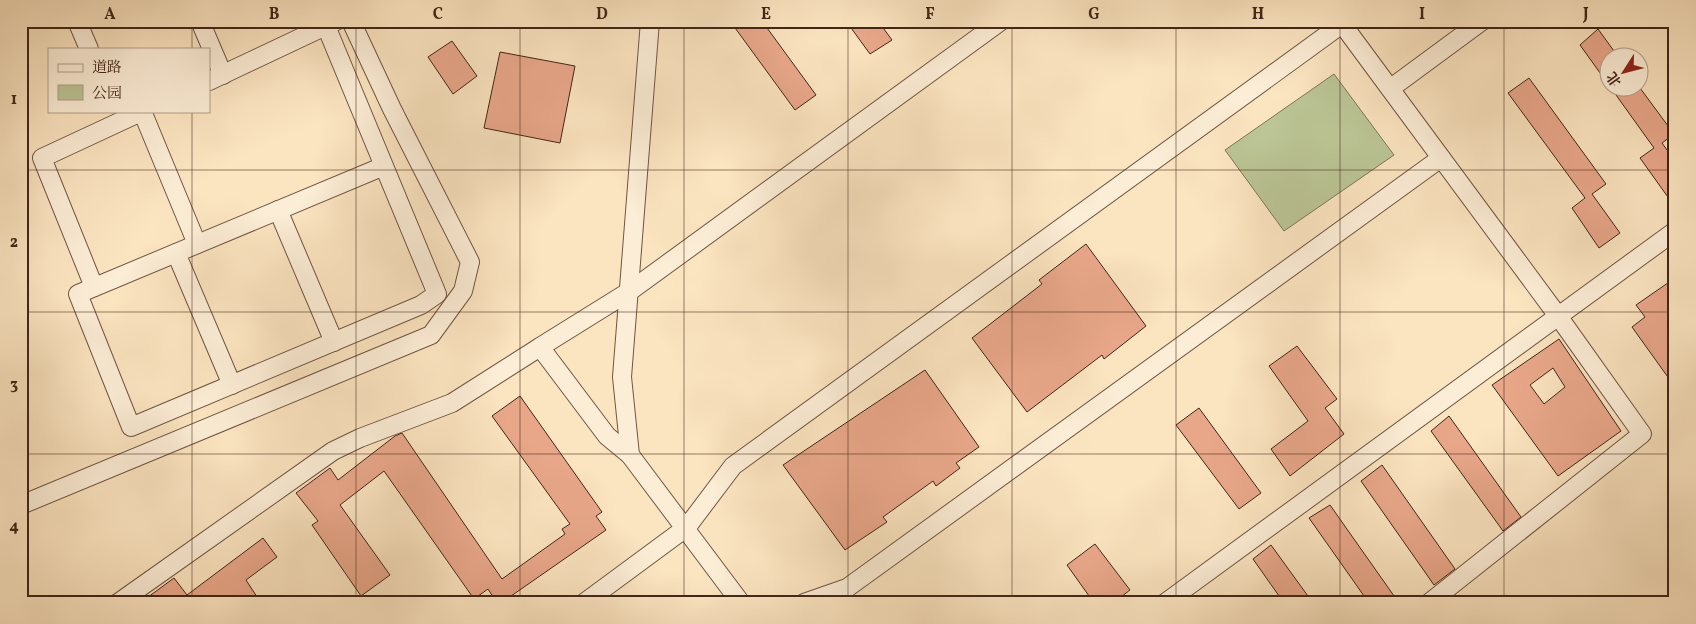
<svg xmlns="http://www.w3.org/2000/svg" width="1696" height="624" font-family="Vollkorn,'Noto Serif SC',serif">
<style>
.green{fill:#bbc595;stroke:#7e7556}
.building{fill:#e9a78a;stroke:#412517;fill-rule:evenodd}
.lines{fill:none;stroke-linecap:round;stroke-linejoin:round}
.minor-casing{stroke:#705541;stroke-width:20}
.minor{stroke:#fcedd6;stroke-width:18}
.grid{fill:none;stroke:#412517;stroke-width:1;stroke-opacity:0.55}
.neatline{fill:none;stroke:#412517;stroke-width:2}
.grid-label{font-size:16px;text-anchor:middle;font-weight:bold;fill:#412517}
</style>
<rect width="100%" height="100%" fill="#fbe4c0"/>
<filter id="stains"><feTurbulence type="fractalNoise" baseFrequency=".004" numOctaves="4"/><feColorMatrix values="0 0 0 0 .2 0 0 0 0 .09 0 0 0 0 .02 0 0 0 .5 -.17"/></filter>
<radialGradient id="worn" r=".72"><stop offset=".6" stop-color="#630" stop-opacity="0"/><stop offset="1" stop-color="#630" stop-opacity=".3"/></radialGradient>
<path class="green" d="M 1334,74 L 1394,155 L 1284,231 L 1225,150 Z"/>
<g class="building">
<path d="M 730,21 L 762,21 L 816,95 L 795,110 Z"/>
<path d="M 846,21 L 878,21 L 892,40 L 870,54 Z"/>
<path d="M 1598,29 L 1619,58 L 1608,58 L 1608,84 L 1580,45 Z"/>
<path d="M 452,41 L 477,76 L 453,94 L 428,57 Z"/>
<path d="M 500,52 L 575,66 L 560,143 L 484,128 Z"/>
<path d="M 1529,78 L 1606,184 L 1592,194 L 1620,233 L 1599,248 L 1572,208 L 1585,198 L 1508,93 Z"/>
<path d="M 1611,88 L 1640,88 L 1674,134 L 1662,143 L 1675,161 L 1675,207 L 1640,158 L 1654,148 Z"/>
<path d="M 1086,244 L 1146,326 L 1104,359 L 1102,355 L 1027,412 L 972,338 L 1042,284 L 1039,280 Z"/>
<path d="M 1675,278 L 1675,387 L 1632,327 L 1645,317 L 1636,305 Z"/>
<path d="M 1559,339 L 1621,431 L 1558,476 L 1492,385 ZM 1553,368 L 1565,387 L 1544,404 L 1530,385 Z"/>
<path d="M 1297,346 L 1337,399 L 1325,408 L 1344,434 L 1290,476 L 1271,449 L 1308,421 L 1269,366 Z"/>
<path d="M 925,370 L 979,447 L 956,463 L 960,468 L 936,486 L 933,481 L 883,517 L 887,522 L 845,550 L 783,465 Z"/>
<path d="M 520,396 L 602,512 L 596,516 L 606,530 L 501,603 L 497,603 L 488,589 L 474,599 L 384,471 L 340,505 L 390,575 L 361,596 L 312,525 L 318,521 L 296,493 L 330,468 L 338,480 L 395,436 L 402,433 L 502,579 L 565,534 L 562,529 L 570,524 L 492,416 Z"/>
<path d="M 1199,408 L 1261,493 L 1239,509 L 1176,425 Z"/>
<path d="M 1449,416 L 1521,517 L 1503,531 L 1431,431 Z"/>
<path d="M 1382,465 L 1455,569 L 1434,585 L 1361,481 Z"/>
<path d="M 1330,505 L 1399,603 L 1369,603 L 1309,518 Z"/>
<path d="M 263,538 L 277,557 L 246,580 L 261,603 L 140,603 L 174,578 L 187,595 Z"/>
<path d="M 1095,544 L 1130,590 L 1113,603 L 1094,603 L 1067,565 Z"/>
<path d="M 1271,545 L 1313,603 L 1284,603 L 1253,559 Z"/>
</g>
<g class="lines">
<defs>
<g id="minor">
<path d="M 77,21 L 89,49"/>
<path d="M 200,21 L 223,75"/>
<path d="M 650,21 L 622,377 L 630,455 L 741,603"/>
<path d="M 1340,21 L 1558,316 L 1642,434 L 1429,603"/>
<path d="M 326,26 L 437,294 L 421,305 L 131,427 L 78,294 L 384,166"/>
<path d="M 209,81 L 336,21"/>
<path d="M 1391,88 L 1482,21"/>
<path d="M 142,111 L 197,244"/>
<path d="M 278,210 L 334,342"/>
<path d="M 176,253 L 232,385"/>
<path d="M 94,287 L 42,158 L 143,111"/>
<path d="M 540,347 L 630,291 L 1001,21"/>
<path d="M 21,505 L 431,335 L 463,291 L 470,262 L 392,109 L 351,21"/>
<path d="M 118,603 L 333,451 L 360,438 L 452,403 L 540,347 L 607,436 L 630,455"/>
<path d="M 584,603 L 687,527 L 733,466 L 1342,24"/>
<path d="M 804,603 L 847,588 L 1441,158"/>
<path d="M 1165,603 L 1675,231"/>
</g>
</defs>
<use href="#minor" class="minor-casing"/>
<use href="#minor" class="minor"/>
</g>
<path class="grid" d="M 192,21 L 192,49M 356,21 L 356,603M 520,21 L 520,603M 684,21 L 684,603M 848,21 L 848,603M 1012,21 L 1012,603M 1176,21 L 1176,603M 1340,21 L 1340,603M 1504,21 L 1504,603M 192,111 L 192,603M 21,170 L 1675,170M 21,312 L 1675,312M 21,454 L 1675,454"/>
<rect width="1696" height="624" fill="none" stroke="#fbe4c0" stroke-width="55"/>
<rect x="48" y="48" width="162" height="65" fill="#fcedd6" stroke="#b19d8a"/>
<rect x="58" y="64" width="25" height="8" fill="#fcedd6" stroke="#b19d8a"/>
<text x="92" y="72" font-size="15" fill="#412517">道路</text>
<rect x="58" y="85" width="25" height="15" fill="#bbc595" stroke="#b19d8a"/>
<text x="92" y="98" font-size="15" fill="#412517">公园</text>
<g transform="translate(1624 72) rotate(234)"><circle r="24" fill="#fcedd6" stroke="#b19d8a"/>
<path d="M0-4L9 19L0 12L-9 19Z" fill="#8f2418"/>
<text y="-8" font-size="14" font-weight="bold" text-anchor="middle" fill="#412517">北</text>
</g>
<rect x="28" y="28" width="1640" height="568" class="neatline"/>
<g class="grid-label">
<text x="110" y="19">A</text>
<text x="274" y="19">B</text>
<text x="438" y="19">C</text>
<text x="602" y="19">D</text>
<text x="766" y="19">E</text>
<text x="930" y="19">F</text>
<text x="1094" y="19">G</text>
<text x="1258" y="19">H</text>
<text x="1422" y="19">I</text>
<text x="1586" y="19">J</text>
<text x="14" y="104">1</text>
<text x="14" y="247">2</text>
<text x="14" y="389">3</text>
<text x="14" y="531">4</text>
</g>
<rect width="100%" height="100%" filter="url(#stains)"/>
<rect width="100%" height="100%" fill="url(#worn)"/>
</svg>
